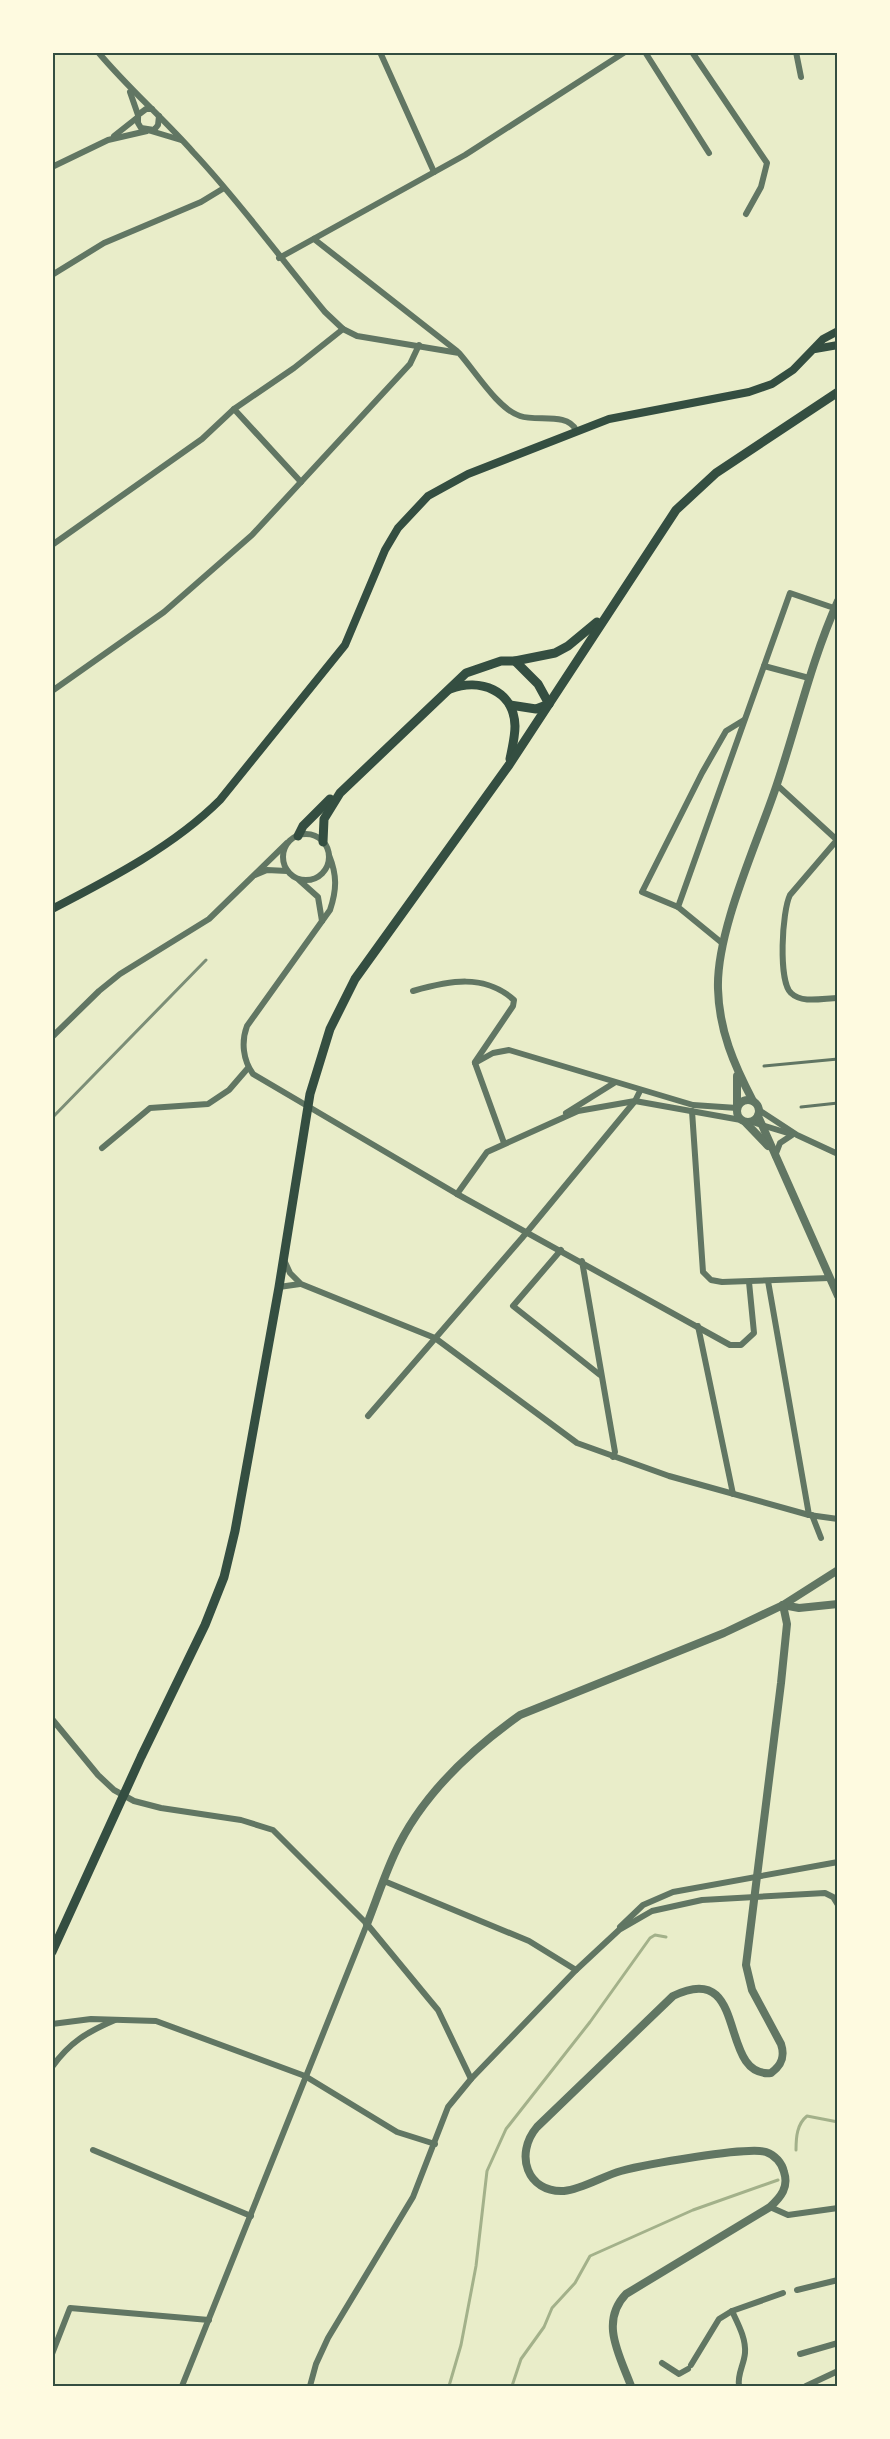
<svg xmlns="http://www.w3.org/2000/svg" width="890" height="2439" font-family="'Sofia Sans Condensed',sans-serif">
<style>
.lines{fill:none;stroke-linecap:round;stroke-linejoin:round}
.stream{stroke:#a3b18a;stroke-width:3}
.service{stroke:#617663;stroke-width:3}
.minor{stroke:#617663;stroke-width:6}
.tertiary{stroke:#617663;stroke-width:8}
.secondary{stroke:#344e41;stroke-width:8}
.primary{stroke:#344e41;stroke-width:9}
.rail{stroke:#7c8e77;stroke-width:3}
.neatline{fill:none;stroke:#344e41;stroke-width:2}
</style>
<rect width="100%" height="100%" fill="#e9edc9"/>
<g class="lines">
<g class="stream">
<path d="M 796,2150 C 796,2137 797,2124 807,2116 L 838,2122"/>
<path d="M 449,2386 L 461,2345 L 476,2266 L 487,2171 L 506,2129 L 590,2022 L 650,1938 L 655,1935 L 666,1937"/>
<path d="M 512,2386 L 521,2359 L 544,2327 L 552,2308 L 575,2283 L 590,2256 L 693,2210 L 778,2180"/>
</g>
<g class="service">
<path d="M 764,1066 L 838,1059"/>
<path d="M 801,1107 L 838,1103"/>
</g>
<g class="minor">
<path d="M 98,52 C 128,88 162,117 193,152 C 240,202 281,259 325,312 L 343,329 L 357,336 L 459,353 C 475,371 498,409 520,416 C 537,422 567,412 576,430"/>
<path d="M 380,52 L 434,172"/>
<path d="M 645,52 L 709,153"/>
<path d="M 692,52 L 767,163 L 761,187 L 746,214"/>
<path d="M 796,52 L 801,77"/>
<path d="M 130,92 L 138,115"/>
<path d="M 152,109 L 146,109 L 138,115 L 138,123 L 141,128 L 154,130 L 158,125 L 159,116"/>
<path d="M 151,131 L 181,140"/>
<path d="M 114,136 L 138,117"/>
<path d="M 52,167 L 108,140 L 147,131"/>
<path d="M 314,239 L 457,351"/>
<path d="M 279,258 L 465,155 L 625,52"/>
<path d="M 52,275 L 104,243 L 201,202 L 224,188"/>
<path d="M 234,409 L 301,482"/>
<path d="M 52,545 L 202,439 L 234,409 L 294,368 L 343,329"/>
<path d="M 764,666 L 809,678"/>
<path d="M 52,691 L 164,612 L 252,535 L 410,364 L 419,345"/>
<path d="M 777,785 L 837,840 L 790,895 C 782,911 778,981 791,993 C 802,1004 824,998 838,998"/>
<circle cx="306" cy="857" r="23"/>
<path d="M 329,855 C 337,875 337,889 330,910 L 247,1026 C 241,1042 243,1060 253,1074 L 457,1194 L 730,1345 L 741,1345 L 754,1333 L 749,1282"/>
<path d="M 255,875 L 267,870 L 287,871"/>
<path d="M 299,880 L 318,897 L 322,921"/>
<path d="M 678,907 L 642,892 L 702,773 L 726,731 L 744,720"/>
<path d="M 722,943 L 678,907 L 790,593 L 834,608"/>
<path d="M 413,991 C 449,981 484,973 514,1000 L 513,1006 L 475,1062"/>
<path d="M 52,1037 L 99,991 L 120,974 L 209,919 L 287,843"/>
<path d="M 475,1063 L 493,1053 L 509,1050 L 693,1105 L 737,1108"/>
<path d="M 475,1063 L 504,1143"/>
<path d="M 759,1110 L 797,1135 L 838,1154"/>
<path d="M 692,1111 L 703,1272 L 711,1280 L 722,1282 L 829,1278"/>
<path d="M 566,1113 L 614,1083"/>
<path d="M 752,1122 L 791,1134"/>
<path d="M 102,1148 L 150,1108 L 208,1104 L 229,1090 L 248,1068"/>
<path d="M 775,1156 L 780,1143 L 792,1135"/>
<path d="M 457,1194 L 487,1152 L 578,1111 L 635,1101 L 741,1120"/>
<path d="M 561,1250 L 513,1306 L 600,1375"/>
<path d="M 284,1260 L 290,1273 L 301,1284 L 435,1338 L 577,1443 L 669,1476 L 809,1515 L 838,1519"/>
<path d="M 582,1261 L 615,1452 L 613,1457"/>
<path d="M 768,1281 L 809,1515"/>
<path d="M 279,1287 L 300,1284"/>
<path d="M 698,1326 L 733,1494"/>
<path d="M 368,1416 L 522,1238 L 635,1101 L 640,1091"/>
<path d="M 812,1515 L 821,1538"/>
<path d="M 52,1719 L 98,1775 L 114,1790 L 134,1801 L 161,1808 L 241,1820 L 273,1830 L 367,1924 L 428,1998 L 438,2010 L 471,2079"/>
<path d="M 384,1881 L 529,1941 L 576,1970"/>
<path d="M 620,1927 L 643,1905 L 673,1892 L 838,1862"/>
<path d="M 52,2024 L 91,2019 L 156,2021 L 305,2076 L 397,2132 L 435,2144"/>
<path d="M 52,2067 C 70,2042 87,2032 115,2020"/>
<path d="M 93,2150 L 251,2216"/>
<path d="M 770,2207 L 788,2215 L 838,2208"/>
<path d="M 797,2290 L 838,2280"/>
<path d="M 732,2311 C 738,2324 746,2338 745,2353 C 744,2365 737,2374 739,2386"/>
<path d="M 52,2354 L 70,2308 L 209,2320"/>
<path d="M 800,2354 L 838,2343"/>
<path d="M 662,2363 L 679,2374 L 688,2369"/>
<path d="M 691,2365 L 719,2319 L 732,2311 L 783,2293"/>
<path d="M 182,2386 L 367,1924"/>
<path d="M 310,2386 L 316,2364 L 328,2338 L 413,2197 L 448,2107 L 471,2079 L 576,1970 L 619,1930 L 652,1911 L 702,1900 L 825,1893 L 833,1897 L 838,1905"/>
<path d="M 806,2386 L 838,2371"/>
</g>
<g class="tertiary">
<path d="M 737,1076 L 737,1106"/>
<circle cx="748" cy="1111" r="11"/>
<path d="M 753,1101 C 734,1065 719,1030 718,989 C 716,931 757,844 776,787 C 797,725 811,661 838,601"/>
<path d="M 758,1116 L 838,1296"/>
<path d="M 746,1123 L 768,1146"/>
<path d="M 783,1605 L 799,1608 L 838,1604"/>
<path d="M 367,1924 C 376,1901 384,1877 394,1855 C 420,1797 469,1751 520,1715 L 724,1633 L 783,1605 L 838,1570"/>
<path d="M 631,2386 C 620,2356 599,2322 626,2294 L 770,2207 C 781,2197 789,2187 784,2172 C 782,2163 775,2155 766,2152 C 748,2146 643,2165 621,2171 C 603,2176 583,2189 564,2191 C 527,2193 514,2154 537,2127 L 673,1996 C 750,1958 717,2078 771,2073 C 782,2065 785,2056 781,2044 L 752,1990 L 746,1965 L 781,1683 L 787,1624 L 783,1605"/>
</g>
<g class="secondary">
<path d="M 815,349 L 838,345"/>
<path d="M 52,909 C 110,879 174,846 220,800 L 345,645 L 385,550 L 398,528 L 428,496 L 468,474 L 609,419 L 749,392 L 772,384 L 793,370 L 823,339 L 838,331"/>
</g>
<g class="primary">
<path d="M 515,661 L 538,684 L 549,704"/>
<path d="M 450,689 C 480,678 514,690 515,726 C 515,737 512,749 510,759"/>
<path d="M 510,705 L 536,709 L 549,704"/>
<path d="M 298,836 L 303,826 L 330,799"/>
<path d="M 323,842 L 324,819 L 340,793 L 466,673 L 501,661 L 515,661 L 555,653 L 568,646 L 597,622"/>
<path d="M 52,1952 L 141,1757 L 205,1625 L 224,1577 L 235,1531 L 279,1287 L 310,1094 L 330,1029 L 355,979 L 509,765 L 676,510 L 716,473 L 838,392"/>
</g>
<path class="rail" d="M 52,1118 L 206,960"/>
</g>
<rect width="890" height="2439" fill="none" stroke="#fefae0" stroke-width="108"/>
<rect x="54" y="54" width="782" height="2331" class="neatline"/>
</svg>
